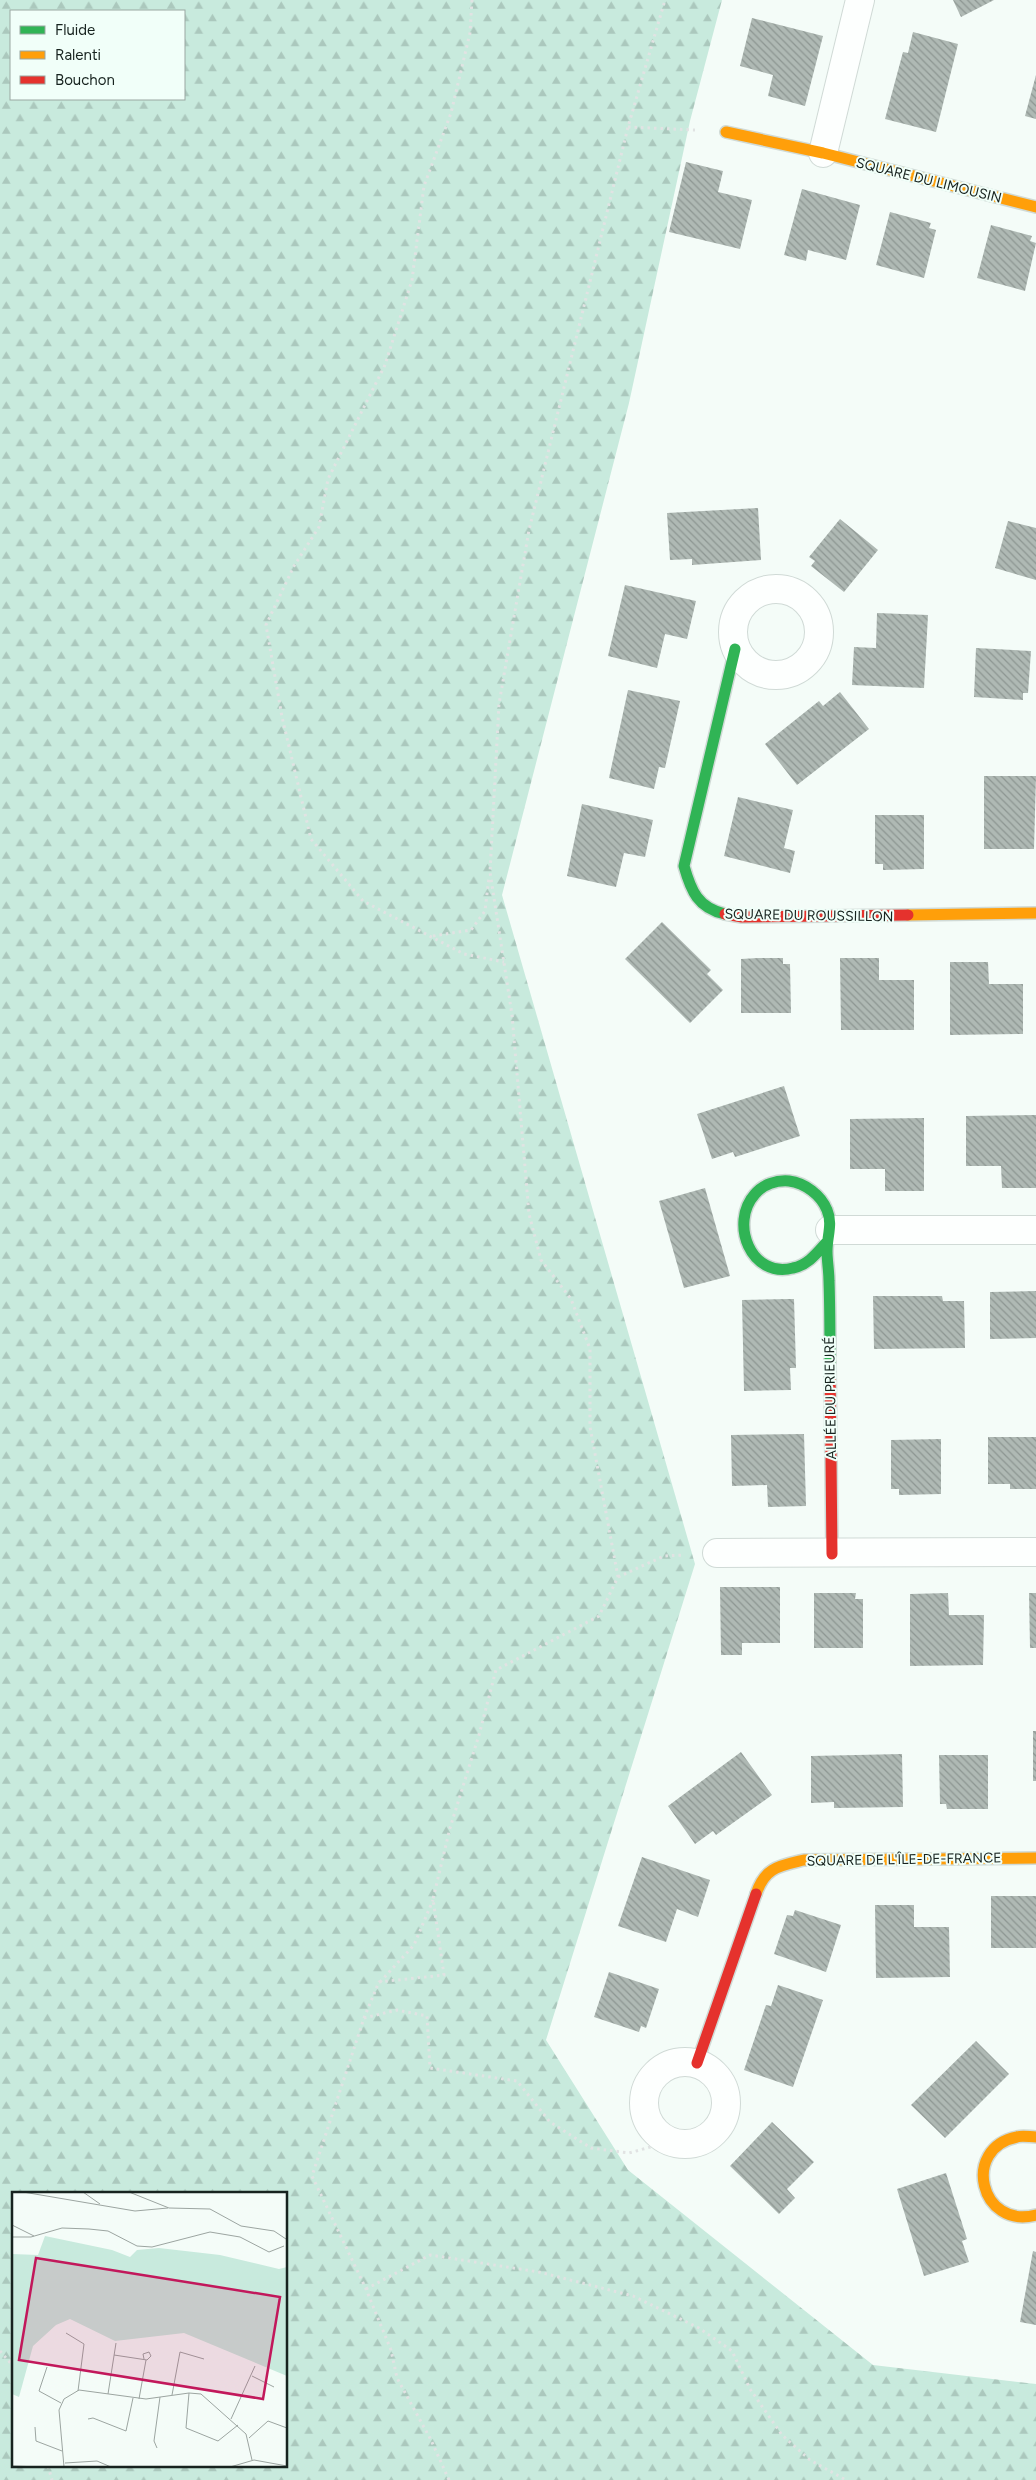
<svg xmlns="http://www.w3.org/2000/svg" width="1036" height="2480" font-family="Figtree,sans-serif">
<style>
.forest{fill:url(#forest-firs);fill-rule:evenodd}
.building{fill:url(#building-back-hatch)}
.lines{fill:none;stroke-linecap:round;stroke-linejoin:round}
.street-casing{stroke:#d0dad6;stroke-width:30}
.fast-casing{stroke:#d0dad6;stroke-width:14}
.slow-casing{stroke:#d0dad6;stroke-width:14}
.jam-casing{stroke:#d0dad6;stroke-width:14}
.path{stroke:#e1e3e3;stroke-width:3;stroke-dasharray:2.5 4;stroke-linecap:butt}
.street{stroke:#fdfffe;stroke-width:28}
.fast{stroke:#30b455;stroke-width:11}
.slow{stroke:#ff9f0a;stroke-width:11}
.jam{stroke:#e5322d;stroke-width:11}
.labels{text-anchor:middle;stroke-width:4;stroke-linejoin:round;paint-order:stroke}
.street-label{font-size:14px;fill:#17231f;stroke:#f1fff9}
.inset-road{fill:none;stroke:#9ca5a1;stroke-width:1}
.view{fill:#c2185b;fill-opacity:0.15;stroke:#c2185b;stroke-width:2.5}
.inset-edge{fill:none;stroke:#17231f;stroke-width:2.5}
</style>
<defs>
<pattern id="forest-firs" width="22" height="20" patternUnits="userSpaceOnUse" patternTransform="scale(1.25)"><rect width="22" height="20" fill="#c8eadd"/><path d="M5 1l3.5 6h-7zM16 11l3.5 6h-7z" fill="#abc8bd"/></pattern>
<pattern id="building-back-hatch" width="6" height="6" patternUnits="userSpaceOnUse" patternTransform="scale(1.25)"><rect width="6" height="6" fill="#afb9b4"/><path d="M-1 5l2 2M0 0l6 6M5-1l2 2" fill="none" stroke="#8d9692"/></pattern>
</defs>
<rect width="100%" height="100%" fill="#f4fcf8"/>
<path class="forest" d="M 0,0 L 722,0 L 690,121 L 629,403 L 502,895 L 695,1564 L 546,2040 L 628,2170 L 873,2365 L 1036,2384 L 1036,2480 L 0,2480 ZM 11,11 L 184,11 L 184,99 L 11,99 ZM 14,2194 L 286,2194 L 286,2466 L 14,2466 Z"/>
<g class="building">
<path d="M 953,0 L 994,0 L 961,17 Z"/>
<path d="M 752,18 L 823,36 L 805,106 L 768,96 L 773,75 L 740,66 Z"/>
<path d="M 913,32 L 958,44 L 936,132 L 885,119 L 903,52 L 908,53 Z"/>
<path d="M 1036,75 L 1036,119 L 1025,116 Z"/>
<path d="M 686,162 L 723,171 L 718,192 L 752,200 L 740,249 L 669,232 Z"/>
<path d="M 802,189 L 860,205 L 846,260 L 808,250 L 806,261 L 784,255 Z"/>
<path d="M 890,212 L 931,223 L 929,228 L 936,230 L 924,278 L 876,265 Z"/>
<path d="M 991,225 L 1032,236 L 1030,241 L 1036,243 L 1025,291 L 977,278 Z"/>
<path d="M 758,508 L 761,560 L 692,565 L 692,559 L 670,560 L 667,513 Z"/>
<path d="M 840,519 L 878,550 L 844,592 L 811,566 L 815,561 L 809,557 Z"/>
<path d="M 1008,521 L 1036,528 L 1036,580 L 995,568 Z"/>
<path d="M 625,585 L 696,601 L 687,639 L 665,634 L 657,668 L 608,656 Z"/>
<path d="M 877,613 L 928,615 L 924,688 L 852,685 L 854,647 L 876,648 Z"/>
<path d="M 976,648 L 1031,651 L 1028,693 L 1023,693 L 1023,700 L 974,697 Z"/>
<path d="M 628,690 L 680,701 L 665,768 L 659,767 L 654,789 L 609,778 Z"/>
<path d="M 840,692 L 869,729 L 797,785 L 765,744 L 819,701 L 823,706 Z"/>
<path d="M 984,776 L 1036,776 L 1034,849 L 984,849 Z"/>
<path d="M 738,797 L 793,810 L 784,848 L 795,851 L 790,873 L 724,856 Z"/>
<path d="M 582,804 L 653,820 L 645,857 L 624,853 L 616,887 L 567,876 Z"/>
<path d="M 875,815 L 924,815 L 924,869 L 883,870 L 883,864 L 875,864 Z"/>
<path d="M 662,922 L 711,970 L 707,974 L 723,990 L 690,1023 L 625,959 Z"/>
<path d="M 758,958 L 783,958 L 783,964 L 790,964 L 791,1013 L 741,1013 L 741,959 Z"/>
<path d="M 840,958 L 879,958 L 879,980 L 914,980 L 914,1030 L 841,1030 Z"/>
<path d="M 950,962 L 988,962 L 989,984 L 1023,984 L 1023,1034 L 950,1035 Z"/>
<path d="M 784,1086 L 800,1136 L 735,1157 L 733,1152 L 712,1159 L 697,1114 Z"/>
<path d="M 1036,1115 L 1036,1188 L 1002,1188 L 1001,1166 L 966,1166 L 966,1116 Z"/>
<path d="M 924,1118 L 924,1191 L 885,1191 L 885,1169 L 850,1169 L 850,1119 Z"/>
<path d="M 705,1188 L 730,1276 L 684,1288 L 659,1201 Z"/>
<path d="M 1036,1291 L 1036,1338 L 990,1339 L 990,1292 Z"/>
<path d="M 873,1296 L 942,1296 L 943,1301 L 964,1301 L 965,1348 L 874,1349 Z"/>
<path d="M 789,1299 L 794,1299 L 796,1368 L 790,1368 L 791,1390 L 744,1391 L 742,1300 Z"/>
<path d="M 804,1434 L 806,1506 L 768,1507 L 767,1485 L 732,1486 L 731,1435 Z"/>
<path d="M 988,1437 L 1036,1437 L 1036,1489 L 1010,1489 L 1010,1484 L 988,1484 Z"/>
<path d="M 941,1439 L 941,1494 L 899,1495 L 899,1489 L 891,1489 L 891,1440 Z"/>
<path d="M 720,1587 L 780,1587 L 780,1643 L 742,1643 L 742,1655 L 721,1655 Z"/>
<path d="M 814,1593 L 856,1593 L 855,1599 L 863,1599 L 863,1648 L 814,1648 Z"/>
<path d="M 948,1593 L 949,1615 L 984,1615 L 983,1665 L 910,1666 L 910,1594 Z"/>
<path d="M 1029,1593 L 1036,1593 L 1036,1648 L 1030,1648 Z"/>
<rect x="1033" y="1731" width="3" height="50"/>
<path d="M 741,1752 L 772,1795 L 716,1835 L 713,1831 L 695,1844 L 668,1806 Z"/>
<path d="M 902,1754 L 903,1807 L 834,1808 L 834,1802 L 811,1803 L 811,1756 Z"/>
<path d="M 939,1755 L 988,1755 L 988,1809 L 947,1809 L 946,1804 L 940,1804 Z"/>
<path d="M 642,1857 L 710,1880 L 698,1917 L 677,1909 L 666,1942 L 618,1926 Z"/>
<rect x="991" y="1896" width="45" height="52"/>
<path d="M 875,1905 L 914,1905 L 914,1927 L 949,1927 L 950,1977 L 876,1978 Z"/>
<path d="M 795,1910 L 841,1925 L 826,1972 L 774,1954 L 787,1915 L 793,1916 Z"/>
<path d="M 609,1972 L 659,1989 L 646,2028 L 641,2026 L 639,2032 L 594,2017 Z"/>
<path d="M 778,1985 L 823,2000 L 793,2087 L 744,2070 L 766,2005 L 771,2006 Z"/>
<path d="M 976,2041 L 1009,2074 L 945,2138 L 911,2105 Z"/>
<path d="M 772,2122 L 814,2162 L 787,2189 L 795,2198 L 779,2214 L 730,2166 Z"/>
<path d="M 946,2173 L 967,2239 L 962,2241 L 969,2262 L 924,2276 L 897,2189 Z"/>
<path d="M 1033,2251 L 1036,2252 L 1036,2325 L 1020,2322 Z"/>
</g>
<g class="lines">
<defs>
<g id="street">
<path d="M 823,153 L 860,0"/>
<circle cx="776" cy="632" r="43"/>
<path d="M 830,1230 L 1036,1230"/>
<path d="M 717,1553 L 1036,1552"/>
<circle cx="685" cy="2103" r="41"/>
</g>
<g id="fast">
<path d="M 725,914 C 698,908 691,891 684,866 L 735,649"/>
<path d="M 826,1243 C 817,1253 808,1265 793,1268 C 751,1279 729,1223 755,1194 C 763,1184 777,1180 789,1181 C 805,1183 821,1195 827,1210 C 833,1224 827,1236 827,1251 C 827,1261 829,1271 829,1281 C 830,1309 830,1337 830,1365"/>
</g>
<g id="slow">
<path d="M 726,132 L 823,153 L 1036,207"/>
<path d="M 908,915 L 1036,913"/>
<path d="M 756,1894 C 765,1867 779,1866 804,1860 L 1036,1858"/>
<path d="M 1036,2137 C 1030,2137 1022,2135 1017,2137 C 961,2148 980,2230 1036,2215"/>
</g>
<g id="jam">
<path d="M 725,914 L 742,917 L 908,915"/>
<path d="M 830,1365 L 832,1554"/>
<path d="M 697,2063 L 756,1894"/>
</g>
</defs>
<use href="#street" class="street-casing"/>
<use href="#fast" class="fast-casing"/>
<use href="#slow" class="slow-casing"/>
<use href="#jam" class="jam-casing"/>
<g class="path">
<path d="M 472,0 L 470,33 L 451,113 L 424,186 L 412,280 L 385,365 L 328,479 L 319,527 L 294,566 L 266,625 L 282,717 L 311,839 L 363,901 L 464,954 L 504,962"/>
<path d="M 628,127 L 695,130"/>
<path d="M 433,936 L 471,930 L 485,911 L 489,877"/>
<path d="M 618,1577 L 664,1556 L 685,1555"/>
<path d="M 380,1982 L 414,1945 L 433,1900"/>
<path d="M 364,2018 L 397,2010 L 427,2016 L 430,2068 L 517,2081 L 550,2122 L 591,2148 L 629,2153 L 654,2146 L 662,2137"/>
<path d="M 366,2289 L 430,2255 L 539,2272 L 633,2296 L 699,2328 L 732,2351 L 750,2389 L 782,2435 L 810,2460 L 846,2480"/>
<path d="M 0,2351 L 14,2367"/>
<path d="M 48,2466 L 52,2480"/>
<path d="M 449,2480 L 431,2440 L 397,2378 L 391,2350 L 366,2289 L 312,2176 L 364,2018 L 379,1982 L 444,1975 L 433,1899 L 450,1828 L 479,1735 L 496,1670 L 599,1616 L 618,1577 L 590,1427 L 590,1349 L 571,1299 L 541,1260 L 529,1214 L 512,1015 L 490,872 L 499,704 L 529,530 L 628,127 L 665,0"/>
</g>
<use href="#street" class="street"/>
<use href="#fast" class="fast"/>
<use href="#slow" class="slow"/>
<use href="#jam" class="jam"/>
</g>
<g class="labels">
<g class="street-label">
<text transform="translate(929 180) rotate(14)" y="5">SQUARE DU LIMOUSIN</text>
<text transform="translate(809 915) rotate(1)" y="5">SQUARE DU ROUSSILLON</text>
<text transform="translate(830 1398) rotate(-91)" y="5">ALLÉE DU PRIEURÉ</text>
<text transform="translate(904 1859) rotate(-1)" y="5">SQUARE DE L'ÎLE-DE-FRANCE</text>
</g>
</g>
<g transform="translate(12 2192)">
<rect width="275" height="275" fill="#f4fcf8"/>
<path d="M 33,44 L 100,58 L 118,65 L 125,58 L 147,56 L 208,63 L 267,77 L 275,75 L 275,184 L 172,141 L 103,149 L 58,127 L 44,133 L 21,154 L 7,205 L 0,202 L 0,62 L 26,63 Z" fill="#c8eadd"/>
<path class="inset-road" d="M 11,0 L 123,19 L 156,16M 71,0 L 88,12M 117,0 L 157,16 L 198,17 L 229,34 L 262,39 L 274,47M 0,33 L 22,44M 0,45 L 19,45 L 50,36 L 77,37 L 96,39 L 125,54 L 140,55 L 198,40 L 228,45 L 257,60 L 272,54M 54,141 L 72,152 L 66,199M 102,163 L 135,168 L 139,164 L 137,160 L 131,162 L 132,167M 35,175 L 27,199 L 49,211M 240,184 L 262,195M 177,201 L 174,236 L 206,249 L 226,233M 96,202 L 104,151M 160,203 L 168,160 L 192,167M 127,207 L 134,168M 76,227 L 81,226 L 114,239 L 121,206M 219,227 L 243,174M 23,235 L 24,249 L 50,259M 237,246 L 256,229 L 275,236M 145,256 L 142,249 L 148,205M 53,271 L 85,269 L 99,275M 0,274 L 30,275M 52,275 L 47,218 L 52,207 L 67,198 L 134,207 L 177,201 L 189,202 L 234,242 L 240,268M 218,275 L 242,268 L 275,274"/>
<path class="view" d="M 24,66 L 268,105 L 251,207 L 7,168 Z"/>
<rect width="275" height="275" class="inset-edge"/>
</g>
<rect x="10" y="10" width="175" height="90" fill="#f1fff9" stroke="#9aa7a2"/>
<rect x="20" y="26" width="25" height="8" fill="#30b455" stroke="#9aa7a2"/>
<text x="55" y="35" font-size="15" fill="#17231f">Fluide</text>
<rect x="20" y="51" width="25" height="8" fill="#ff9f0a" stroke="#9aa7a2"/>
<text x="55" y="60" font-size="15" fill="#17231f">Ralenti</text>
<rect x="20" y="76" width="25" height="8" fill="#e5322d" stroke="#9aa7a2"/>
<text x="55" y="85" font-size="15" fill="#17231f">Bouchon</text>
</svg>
